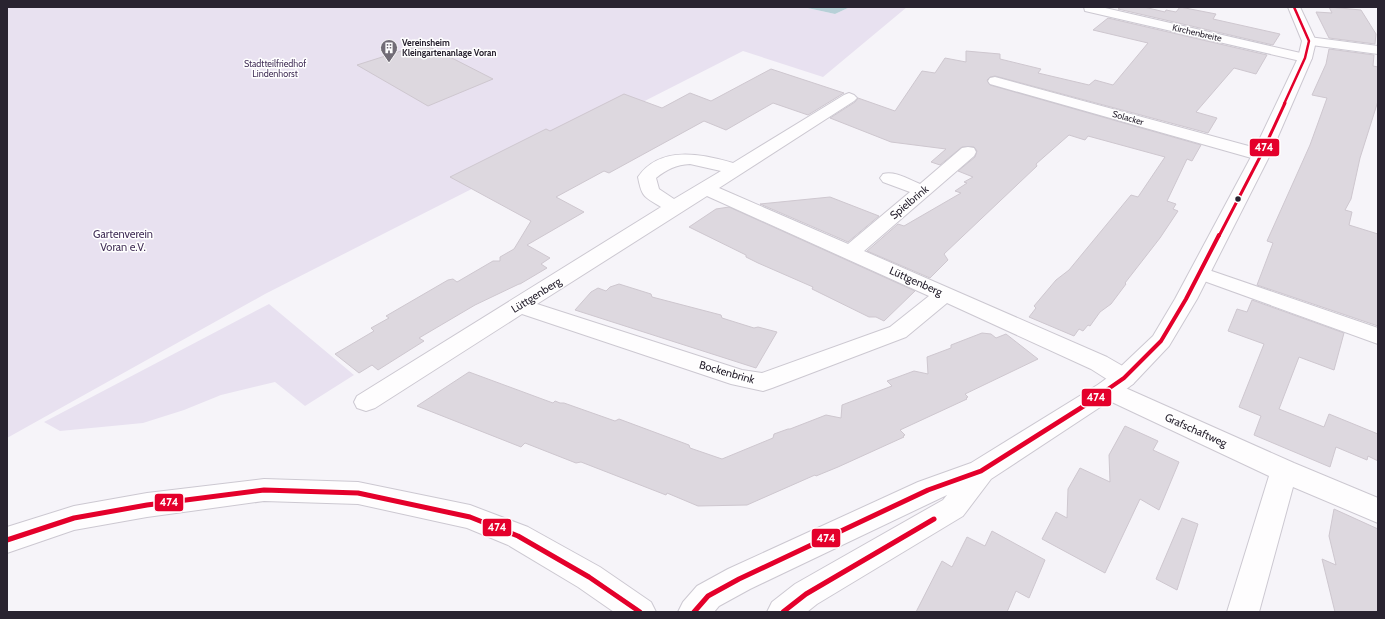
<svg xmlns="http://www.w3.org/2000/svg" width="1385" height="619" font-family="Cabin,sans-serif">
<style>
.green{fill:#e8e1f0}
.water{fill:#b7d0d7}
.building{fill:#ddd8df;stroke:#cec7cf}
.lines{fill:none;stroke-linecap:round;stroke-linejoin:round}
.minor-casing{stroke:#ccc8d1;stroke-width:2}
.secondary-casing{stroke:#ccc8d1;stroke-width:2}
.minor{fill:#fefdfe;fill-rule:evenodd}
.secondary{fill:#fefdfe;fill-rule:evenodd}
.bus-1-far3-casing{stroke:#fff;stroke-width:4.5}
.bus-1-far2-casing{stroke:#fff;stroke-width:5.5}
.bus-1-far1-casing{stroke:#fff;stroke-width:7}
.bus-1-casing{stroke:#fff;stroke-width:8}
.bus-1-far3{stroke:#e4002b;stroke-width:2.5}
.bus-1-far2{stroke:#e4002b;stroke-width:3}
.bus-1-far1{stroke:#e4002b;stroke-width:4}
.bus-1{stroke:#e4002b;stroke-width:5}
.bus-dot{fill:#292330;stroke:#fff;stroke-width:1.5}
.labels{text-anchor:middle;stroke-width:3;stroke-linejoin:round;paint-order:stroke}
.far-street-label{font-size:9px;fill:#292330;stroke:#fff}
.far-poi-label{font-size:9px;font-weight:bold;fill:#292330;stroke:#fff;text-anchor:start}
.far-park-label{font-size:9px;fill:#433058;stroke:#fff}
.street-label{font-size:11px;fill:#292330;stroke:#fff}
.park-label{font-size:11px;fill:#433058;stroke:#fff}
.line-badge{stroke:#fff;stroke-width:1.5}
.badge-label{font-size:11px;text-anchor:middle;font-weight:bold;fill:#fff}
</style>
<rect width="100%" height="100%" fill="#f6f4f9"/>
<g class="green">
<path d="M 7,7 L 803,7 L 835,14 L 850,7 L 907,7 L 823,77 L 743,51 L 265,294 L 7,438 Z"/>
<path d="M 269,304 L 354,375 L 305,406 L 275,382 L 221,395 L 184,410 L 143,423 L 60,431 L 44,422 Z"/>
</g>
<path class="water" d="M 803,7 L 850,7 L 835,14 Z"/>
<g class="building">
<path d="M 1121,7 L 1144,7 L 1165,12 L 1166,10 L 1176,12 L 1180,7 L 1216,14 L 1213,19 L 1280,34 L 1273,45 L 1118,9 Z"/>
<path d="M 1329,7 L 1361,10 L 1376,34 L 1375,44 L 1329,38 L 1316,12 L 1332,13 Z"/>
<path d="M 1108,18 L 1267,55 L 1256,74 L 1234,68 L 1196,112 L 1217,118 L 1208,133 L 995,76 L 990,77 L 987,80 L 990,85 L 1201,145 L 1192,161 L 1187,159 L 1167,201 L 1176,204 L 1173,209 L 1178,211 L 1160,238 L 1125,283 L 1126,284 L 1111,304 L 1100,312 L 1090,326 L 1088,325 L 1083,331 L 1079,329 L 1074,336 L 1029,317 L 1036,308 L 1034,306 L 1056,280 L 1069,270 L 1131,195 L 1138,197 L 1165,157 L 1088,136 L 1085,140 L 1069,135 L 1036,164 L 1037,166 L 944,254 L 948,260 L 930,278 L 867,251 L 898,224 L 904,226 L 961,193 L 955,191 L 967,183 L 964,182 L 973,177 L 958,171 L 975,157 L 977,151 L 974,147 L 962,147 L 940,165 L 931,162 L 946,149 L 891,142 L 830,118 L 855,102 L 858,98 L 895,111 L 922,71 L 935,73 L 945,58 L 966,62 L 966,51 L 1000,54 L 1000,59 L 1041,69 L 1038,73 L 1089,85 L 1095,80 L 1113,85 L 1148,43 L 1093,30 Z"/>
<path d="M 423,44 L 448,56 L 493,79 L 428,106 L 357,65 Z"/>
<path d="M 1329,49 L 1374,55 L 1373,66 L 1378,67 L 1378,101 L 1360,158 L 1351,199 L 1345,210 L 1352,212 L 1349,225 L 1378,234 L 1378,326 L 1257,285 L 1273,243 L 1267,241 L 1310,145 L 1327,98 L 1312,95 L 1326,64 Z"/>
<path d="M 771,69 L 844,93 L 808,115 L 773,103 L 726,130 L 704,121 L 609,173 L 604,171 L 556,197 L 584,212 L 527,245 L 550,258 L 541,264 L 547,268 L 520,284 L 519,284 L 475,305 L 419,338 L 424,341 L 378,370 L 372,365 L 359,373 L 335,354 L 374,331 L 371,328 L 389,318 L 386,316 L 448,280 L 453,279 L 457,282 L 493,261 L 500,261 L 500,257 L 514,249 L 531,221 L 450,177 L 546,129 L 550,131 L 624,94 L 662,108 L 690,93 L 711,101 Z"/>
<path d="M 830,197 L 879,216 L 848,242 L 760,204 Z"/>
<path d="M 729,207 L 915,291 L 884,321 L 876,317 L 869,317 L 812,289 L 813,287 L 758,263 L 746,257 L 746,255 L 689,227 L 716,209 Z"/>
<path d="M 619,284 L 651,294 L 652,297 L 721,315 L 722,318 L 754,328 L 758,327 L 777,332 L 756,368 L 575,310 L 591,292 L 598,288 L 606,291 L 610,287 Z"/>
<path d="M 1252,300 L 1344,333 L 1334,370 L 1299,357 L 1279,409 L 1324,427 L 1329,414 L 1378,434 L 1378,461 L 1368,456 L 1367,460 L 1336,447 L 1330,467 L 1254,435 L 1261,416 L 1239,407 L 1264,344 L 1228,331 L 1237,309 L 1247,312 Z"/>
<path d="M 982,333 L 991,334 L 996,338 L 1006,334 L 1038,359 L 965,394 L 968,397 L 966,398 L 967,399 L 900,430 L 905,435 L 903,436 L 904,437 L 838,467 L 816,476 L 815,475 L 747,505 L 698,506 L 667,493 L 666,495 L 581,462 L 576,463 L 525,443 L 521,447 L 417,406 L 469,372 L 553,403 L 555,401 L 560,403 L 564,403 L 615,421 L 619,419 L 689,445 L 690,448 L 722,459 L 773,438 L 774,434 L 788,429 L 790,429 L 826,415 L 841,418 L 842,405 L 892,386 L 887,381 L 914,371 L 928,374 L 927,357 L 951,348 L 951,345 Z"/>
<path d="M 1125,426 L 1158,441 L 1153,450 L 1179,462 L 1159,510 L 1140,499 L 1105,573 L 1042,539 L 1056,512 L 1067,518 L 1068,489 L 1080,468 L 1110,482 L 1109,455 Z"/>
<path d="M 1334,509 L 1378,529 L 1378,612 L 1335,612 L 1322,559 L 1336,565 L 1329,536 Z"/>
<path d="M 1182,518 L 1198,524 L 1177,590 L 1156,579 Z"/>
<path d="M 992,531 L 1045,560 L 1029,598 L 1016,591 L 1007,612 L 916,612 L 942,561 L 952,567 L 967,537 L 985,546 Z"/>
</g>
<g class="lines">
<defs>
<g id="minor">
<path d="M 1084,7 L 1101,7 L 1305,54 L 1310,55 L 1312,58 L 1310,61 L 1305,62 L 1085,11 Z"/>
<path d="M 1309,37 L 1378,46 L 1378,54 L 1304,44 L 1302,41 L 1304,38 Z"/>
<path d="M 995,77 L 1267,151 L 1270,155 L 1267,159 L 1261,160 L 1255,159 L 990,84 L 988,81 L 990,78 Z"/>
<path d="M 849,93 L 854,95 L 857,98 L 854,101 L 719,188 L 848,244 L 910,192 L 883,182 L 880,178 L 883,174 C 895,171 908,179 920,184 L 962,148 L 968,147 L 974,148 L 976,152 L 974,156 L 864,251 L 1107,357 L 1133,372 L 1136,378 L 1133,384 L 1124,387 L 1121,386 L 1294,463 L 1378,498 L 1378,523 L 1293,487 L 1259,612 L 1227,612 L 1269,476 L 1099,396 L 1096,390 L 1099,384 L 1108,381 L 1113,383 L 1091,369 L 947,303 L 906,337 L 772,388 L 763,391 L 731,384 L 522,314 L 375,408 L 366,411 L 357,408 L 354,402 L 357,396 L 661,207 C 644,196 642,198 638,177 C 660,145 702,154 733,163 L 844,95 ZM 690,164 L 721,171 L 674,199 L 659,189 L 656,178 C 667,169 676,165 690,164 ZM 707,196 L 929,296 L 890,327 L 762,373 L 742,370 L 537,304 Z"/>
<path d="M 1200,267 L 1378,328 L 1378,344 L 1193,277 L 1190,273 L 1193,269 Z"/>
</g>
<g id="secondary">
<path d="M 1288,7 L 1300,7 L 1316,41 L 1312,58 L 1270,155 L 1197,299 L 1169,346 L 1133,384 L 1117,396 L 991,479 L 963,516 L 817,604 L 807,612 L 767,612 L 772,602 L 795,584 L 943,500 L 947,495 L 750,589 L 719,606 L 714,612 L 678,612 L 683,602 L 697,586 L 728,569 L 918,482 L 971,463 L 1099,384 L 1115,372 L 1153,336 L 1175,299 L 1252,155 L 1298,58 L 1302,41 Z"/>
<path d="M 264,479 L 358,482 L 470,505 L 528,527 L 600,567 L 651,602 L 656,612 L 614,612 L 578,587 L 508,545 L 467,528 L 358,504 L 264,501 L 147,517 L 74,530 L 7,553 L 7,527 L 74,506 L 147,493 Z"/>
</g>
</defs>
<use href="#minor" class="minor-casing"/>
<use href="#secondary" class="secondary-casing"/>
<use href="#minor" class="minor"/>
<use href="#secondary" class="secondary"/>
<defs>
<path id="bus-1-far3" d="M 1284,104 L 1305,58 L 1309,41 L 1294,7"/>
<path id="bus-1-far2" d="M 1219,236 L 1261,155 L 1285,103"/>
<path id="bus-1-far1" d="M 1085,405 L 1124,378 L 1161,341 L 1186,299 L 1219,235"/>
<g id="bus-1">
<path d="M 7,540 L 74,518 L 147,505 L 264,490 L 358,493 L 470,517 L 518,536 L 589,577 L 640,612"/>
<path d="M 694,612 L 708,596 L 739,579 L 928,490 L 981,471 L 1087,404"/>
<path d="M 783,612 L 806,594 L 934,519"/>
</g>
</defs>
<use href="#bus-1-far3" class="bus-1-far3-casing"/>
<use href="#bus-1-far2" class="bus-1-far2-casing"/>
<use href="#bus-1-far1" class="bus-1-far1-casing"/>
<use href="#bus-1" class="bus-1-casing"/>
<use href="#bus-1-far3" class="bus-1-far3"/>
<use href="#bus-1-far2" class="bus-1-far2"/>
<use href="#bus-1-far1" class="bus-1-far1"/>
<use href="#bus-1" class="bus-1"/>
</g>
<defs>
<symbol id="building-pin" viewBox="-11 -11 22 30"><path d="M0 17L-7.5 6A9.5 9.5 0 1 1 7.5 6Z" fill="#716c76" stroke="#fff"/><path d="M-4-6H4V6H1V3H-1V6H-4ZM-2.5-4.3h1.7v1.8h-1.7ZM.8-4.3h1.7v1.8H.8ZM-2.5-1h1.7V.8h-1.7ZM.8-1h1.7V.8H.8Z" fill="#fff"/></symbol>
</defs>
<g fill-rule="evenodd">
<use href="#building-pin" x="379" y="38" width="20" height="27"/>
</g>
<circle class="bus-dot" cx="1238" cy="199" r="3.5"/>
<g class="labels">
<g class="far-street-label">
<text transform="translate(1197 33) rotate(13)" y="3">Kirchenbreite</text>
<text transform="translate(1128 118) rotate(16)" y="3">Solacker</text>
</g>
<g class="far-poi-label">
<text x="402" y="46">Vereinsheim<tspan x="402" dy="10">Kleingartenanlage Voran</tspan></text>
</g>
<g class="far-park-label">
<text x="275" y="67">Stadtteilfriedhof<tspan x="275" dy="10">Lindenhorst</tspan></text>
</g>
<g class="street-label">
<text transform="translate(909 202) rotate(-40)" y="4">Spielbrink</text>
<text transform="translate(916 281) rotate(24)" y="4">Lüttgenberg</text>
<text transform="translate(536 295) rotate(-32)" y="4">Lüttgenberg</text>
<text transform="translate(727 372) rotate(16)" y="4">Bockenbrink</text>
<text transform="translate(1196 430) rotate(24)" y="4">Grafschaftweg</text>
</g>
<g class="park-label">
<text x="123" y="238">Gartenverein<tspan x="123" dy="13">Voran e.V.</tspan></text>
</g>
</g>
<g class="line-badge">
<rect x="1249" y="138" width="31" height="19" rx="4" fill="#e4002b"/>
<rect x="1081" y="388" width="31" height="19" rx="4" fill="#e4002b"/>
<rect x="154" y="493" width="30" height="19" rx="4" fill="#e4002b"/>
<rect x="482" y="518" width="30" height="19" rx="4" fill="#e4002b"/>
<rect x="811" y="528" width="30" height="20" rx="4" fill="#e4002b"/>
</g>
<g class="badge-label">
<text x="1264" y="151">474</text>
<text x="1096" y="401">474</text>
<text x="169" y="506">474</text>
<text x="497" y="531">474</text>
<text x="826" y="542">474</text>
</g>
<rect width="1385" height="619" fill="none" stroke="#292330" stroke-width="16"/>
</svg>
